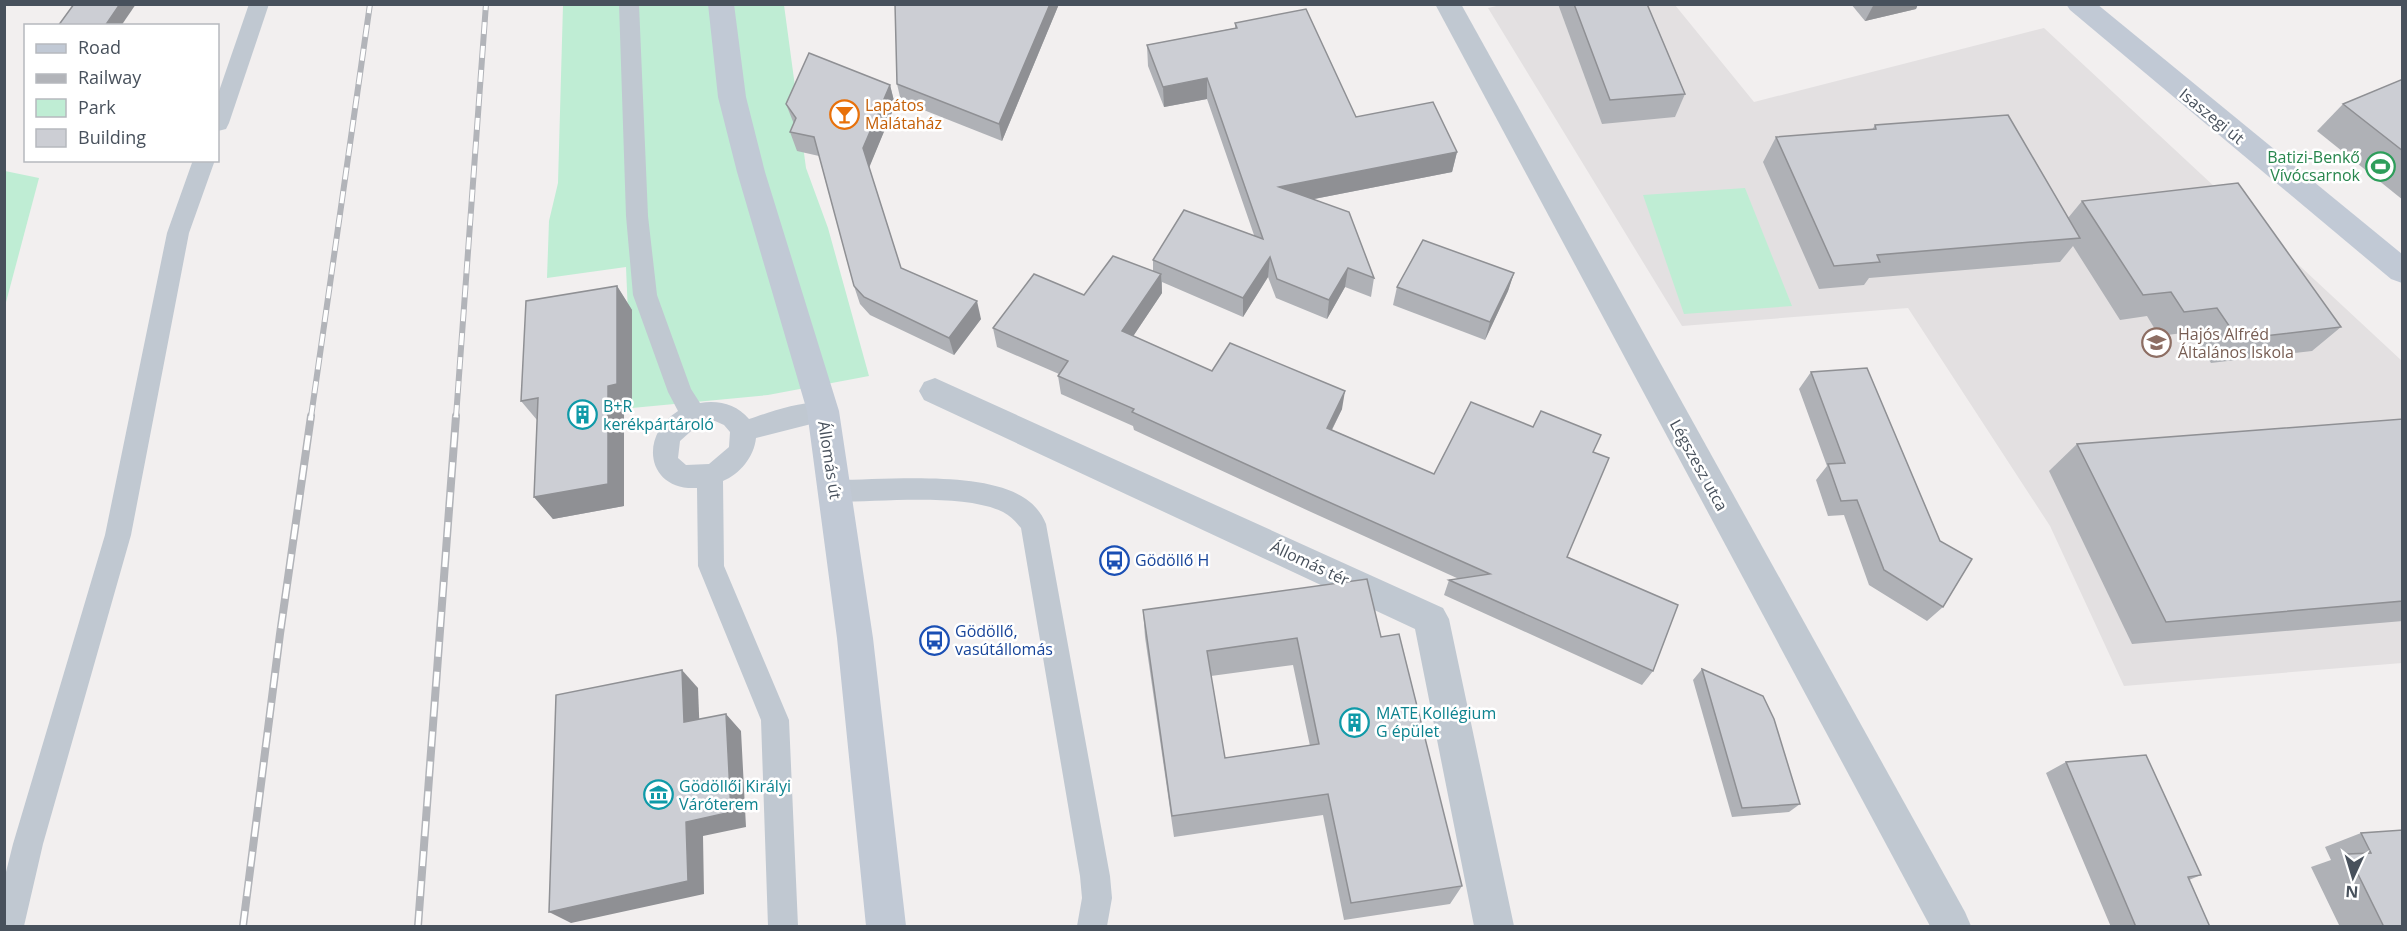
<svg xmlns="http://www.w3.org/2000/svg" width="2407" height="931" font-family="'Open Sans',sans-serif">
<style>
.education{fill:#e3e0e1}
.green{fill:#bfedd4}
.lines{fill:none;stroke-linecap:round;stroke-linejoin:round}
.lane{fill:#c0c8d1;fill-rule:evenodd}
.street{fill:#c0c8d1;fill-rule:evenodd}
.secondary{fill:#c1c9d5;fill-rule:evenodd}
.rail-far1-casing{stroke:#b2b4b9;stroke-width:6}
.rail-casing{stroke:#b2b4b9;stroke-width:8}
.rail-far1{stroke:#fff;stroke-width:4;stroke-dasharray:12;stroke-linecap:butt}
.rail{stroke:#fff;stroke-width:5;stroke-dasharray:15;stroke-linecap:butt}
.wall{fill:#afb1b6;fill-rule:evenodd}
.shaded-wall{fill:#8f9094}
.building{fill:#ccced4;stroke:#8f9094;stroke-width:1.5;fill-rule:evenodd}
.labels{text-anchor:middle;stroke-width:5;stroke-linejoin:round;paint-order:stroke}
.food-label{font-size:16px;fill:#c56008;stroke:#fff;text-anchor:start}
.street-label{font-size:16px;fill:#48515c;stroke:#fff}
.leisure-label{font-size:16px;fill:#27864d;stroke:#fff;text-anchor:end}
.education-label{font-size:16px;fill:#785e54;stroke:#fff;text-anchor:start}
.culture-label{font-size:16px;fill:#0d838f;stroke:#fff;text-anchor:start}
.transit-label{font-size:16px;fill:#164399;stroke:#fff;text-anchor:start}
</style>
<rect width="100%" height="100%" fill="#f2efef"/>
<path class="education" d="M 1505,4 L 1675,5 L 1754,102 L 2044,28 L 2402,361 L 2402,663 L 2124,686 L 2050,526 L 1908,308 L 1682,326 L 1488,8 Z"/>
<g class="green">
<path d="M 563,5 L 784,5 L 806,168 L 828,228 L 869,376 L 768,395 L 632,408 L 626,267 L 547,278 L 549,221 L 558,183 Z"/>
<path d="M 5,171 L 39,178 L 5,306 L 4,171 Z"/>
<path d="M 1745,188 L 1792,306 L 1684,314 L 1643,195 Z"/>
</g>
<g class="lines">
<g class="lane">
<path d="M 249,4 L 269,4 L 229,123 L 226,129 L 218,131 L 218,94 Z"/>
<path d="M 619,4 L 639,4 L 648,216 L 657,295 L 691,389 L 700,403 C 719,400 736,404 749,419 C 770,412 811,397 832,404 L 835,411 L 832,418 L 823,421 L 756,438 C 754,457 740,474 723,481 L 724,566 L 789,720 L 798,926 L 768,926 L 761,720 L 698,566 L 697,488 C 647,491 638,436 678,411 L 668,392 L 633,295 L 626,216 ZM 715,421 L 724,425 L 730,432 L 729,447 L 709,464 L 686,465 L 678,458 L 680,441 L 699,424 Z"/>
<path d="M 193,160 L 215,160 L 189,233 L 131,535 L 43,844 L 24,926 L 4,926 L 4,880 L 13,844 L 105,535 L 167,233 Z"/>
<path d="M 836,480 C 886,480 985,470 1026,499 C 1035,505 1042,514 1046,524 L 1110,876 L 1112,898 L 1107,926 L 1077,926 L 1082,898 L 1080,876 L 1021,528 C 1016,522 1011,516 1003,512 C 963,493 882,502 836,502 L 827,499 L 823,491 L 827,483 Z"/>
</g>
<g class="street">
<path d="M 1435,4 L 1461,4 L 1965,912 L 1971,926 L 1930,926 Z"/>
<path d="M 935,378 L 1443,608 L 1449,619 L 1514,926 L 1474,926 L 1415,629 L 924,400 L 919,391 L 924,382 Z"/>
</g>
<g class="secondary">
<path d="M 708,4 L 734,4 L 746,97 L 765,172 L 839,411 L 873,638 L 906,926 L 866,926 L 837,638 L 807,411 L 737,172 L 718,97 Z"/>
<path d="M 2066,4 L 2097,4 L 2402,254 L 2402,283 L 2391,279 L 2070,10 Z"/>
</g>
<defs>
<g id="rail-far1">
<path d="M 311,417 L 370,4"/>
<path d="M 456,417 L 486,4"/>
</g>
<g id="rail">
<path d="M 243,926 L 280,634 L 311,416"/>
<path d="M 418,926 L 456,416"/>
</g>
</defs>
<use href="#rail-far1" class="rail-far1-casing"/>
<use href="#rail" class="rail-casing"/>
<use href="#rail-far1" class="rail-far1"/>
<use href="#rail" class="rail"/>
</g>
<g class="wall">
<path d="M 895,4 L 1059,4 L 1002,141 L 901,101 L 897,84 Z"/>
<path d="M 1558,4 L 1647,4 L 1685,94 L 1675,117 L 1602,124 Z"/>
<path d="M 1851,4 L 1918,4 L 1916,9 L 1865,21 Z"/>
<path d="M 1235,23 L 1356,117 L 1457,152 L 1452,172 L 1314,199 L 1374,278 L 1371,297 L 1345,287 L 1327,319 L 1276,298 L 1268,277 L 1243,317 L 1162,282 L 1162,293 L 1133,336 L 1212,371 L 1342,409 L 1332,430 L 1434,474 L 1593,452 L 1567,557 L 1653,671 L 1642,685 L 1444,595 L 1449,580 L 1459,579 L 1311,512 L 1134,430 L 1133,426 L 1061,394 L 1058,376 L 1059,374 L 997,347 L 993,328 L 1084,295 L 1153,271 L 1153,260 L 1254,235 L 1207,99 L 1164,107 L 1148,66 L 1147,45 L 1235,28 Z"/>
<path d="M 2403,79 L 2403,200 L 2317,131 L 2343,104 Z"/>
<path d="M 890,85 L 895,105 L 869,167 L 901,268 L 981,319 L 954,355 L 870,315 L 860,304 L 854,286 L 819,156 L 797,151 L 790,132 L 794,124 L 786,104 Z"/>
<path d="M 1875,125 L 2068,218 L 2082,201 L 2341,327 L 2312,351 L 2211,363 L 2191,332 L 2159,336 L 2147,316 L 2120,320 L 2073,246 L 2060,262 L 1869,278 L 1864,285 L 1819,289 L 1763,162 L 1776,137 L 1872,130 Z"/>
<path d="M 1514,273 L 1508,291 L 1485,340 L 1393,305 L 1397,287 Z"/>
<path d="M 617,286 L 632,310 L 632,408 L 624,409 L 624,506 L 553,519 L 534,497 L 537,420 L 521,401 Z"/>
<path d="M 1811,372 L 1943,607 L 1927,621 L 1869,585 L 1844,515 L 1828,516 L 1816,480 L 1827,466 L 1799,389 Z"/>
<path d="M 2403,419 L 2403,621 L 2132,644 L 2049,471 L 2077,444 Z"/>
<path d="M 1143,610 L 1381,637 L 1462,886 L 1450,904 L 1344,920 L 1323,815 L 1174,837 L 1145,637 ZM 1293,665 L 1310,746 L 1225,758 L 1211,676 Z"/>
<path d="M 1702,669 L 1800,804 L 1789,812 L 1732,817 L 1693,680 Z"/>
<path d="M 2066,762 L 2201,875 L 2189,880 L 2210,927 L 2111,927 L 2046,773 Z"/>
<path d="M 2403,830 L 2403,927 L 2340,927 L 2311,867 L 2331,860 L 2325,847 L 2361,833 Z"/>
</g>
<g class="shaded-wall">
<path d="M 120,4 L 136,4 L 121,26 L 105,26 Z"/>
<path d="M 1050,4 L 1059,4 L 1002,141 L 999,124 Z"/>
<path d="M 1874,4 L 1918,4 L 1916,9 L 1865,21 Z"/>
<path d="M 1207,78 L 1207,99 L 1164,107 L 1163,87 Z"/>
<path d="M 890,85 L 895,105 L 869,168 L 863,148 Z"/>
<path d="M 1457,152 L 1452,172 L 1278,206 L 1279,187 Z"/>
<path d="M 1270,257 L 1268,277 L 1243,317 L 1243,298 Z"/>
<path d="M 1348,268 L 1345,287 L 1327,319 L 1329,300 Z"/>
<path d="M 1514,273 L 1508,291 L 1485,340 L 1490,322 Z"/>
<path d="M 1161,274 L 1162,293 L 1124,350 L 1122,331 Z"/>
<path d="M 617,286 L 632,310 L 632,408 L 624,409 L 624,506 L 553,519 L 534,497 L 608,386 Z"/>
<path d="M 977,301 L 981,319 L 954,355 L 949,338 Z"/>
<path d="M 1345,391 L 1342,409 L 1324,445 L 1327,428 Z"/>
<path d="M 682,670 L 698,688 L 700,739 L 684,722 Z"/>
<path d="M 726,714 L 741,731 L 746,827 L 703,836 L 704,894 L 571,923 L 549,912 L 686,822 Z"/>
</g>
<g class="building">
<path d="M 74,4 L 120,4 L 105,26 L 58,26 Z"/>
<path d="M 895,4 L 1050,4 L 999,124 L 897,84 Z"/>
<path d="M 1574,4 L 1647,4 L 1685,94 L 1610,100 Z"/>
<path d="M 1306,9 L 1356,117 L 1433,102 L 1457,152 L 1279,187 L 1349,212 L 1374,278 L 1348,268 L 1329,300 L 1277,279 L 1270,257 L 1243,298 L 1153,260 L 1184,210 L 1263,239 L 1207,78 L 1163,87 L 1147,45 L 1237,28 L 1235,23 Z"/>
<path d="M 809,53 L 890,85 L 863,148 L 901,268 L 977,301 L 949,338 L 864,297 L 854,286 L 814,137 L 790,132 L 796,118 L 786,104 Z"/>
<path d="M 2403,79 L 2403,151 L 2343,104 Z"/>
<path d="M 2008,115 L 2080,238 L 1877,255 L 1880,262 L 1834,266 L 1776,137 L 1876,129 L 1875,125 Z"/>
<path d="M 2238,183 L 2341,327 L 2238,339 L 2217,308 L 2184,312 L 2171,292 L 2143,295 L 2082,201 Z"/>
<path d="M 1423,240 L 1514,273 L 1490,322 L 1397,287 Z"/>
<path d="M 1113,256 L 1161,274 L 1122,331 L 1212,371 L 1230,343 L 1345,391 L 1327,428 L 1434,474 L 1471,402 L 1533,427 L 1541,411 L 1601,435 L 1593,452 L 1609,458 L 1567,557 L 1678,605 L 1653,671 L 1449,580 L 1490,574 L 1313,495 L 1132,412 L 1134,409 L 1058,376 L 1068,361 L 993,328 L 1034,274 L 1084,295 Z"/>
<path d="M 617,286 L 617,384 L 608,386 L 608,484 L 534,497 L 538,398 L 521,401 L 526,301 Z"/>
<path d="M 1867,368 L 1940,541 L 1972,559 L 1943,607 L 1884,570 L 1857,500 L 1841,501 L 1828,464 L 1845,463 L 1811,372 Z"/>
<path d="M 2403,419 L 2403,601 L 2166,622 L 2077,444 Z"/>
<path d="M 1367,579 L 1381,637 L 1399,634 L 1462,886 L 1351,903 L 1328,794 L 1172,816 L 1143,610 ZM 1297,638 L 1319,744 L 1225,758 L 1207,651 Z"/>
<path d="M 1702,669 L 1763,696 L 1774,719 L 1800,804 L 1742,808 Z"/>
<path d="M 682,670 L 684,722 L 726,714 L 731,812 L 686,822 L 688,881 L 549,912 L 556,695 Z"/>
<path d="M 2146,755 L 2201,875 L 2188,877 L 2210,927 L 2136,927 L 2066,762 Z"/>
<path d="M 2403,830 L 2403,927 L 2384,927 L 2348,854 L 2371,853 L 2361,833 Z"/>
</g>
<defs>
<symbol id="bar-ring" viewBox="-11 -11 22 22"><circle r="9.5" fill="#fff" stroke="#e8710a" stroke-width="1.5"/><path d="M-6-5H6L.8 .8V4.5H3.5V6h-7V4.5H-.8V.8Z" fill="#e8710a"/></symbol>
<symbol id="stadium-ring" viewBox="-11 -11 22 22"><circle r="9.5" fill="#fff" stroke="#2e9e5b" stroke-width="1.5"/><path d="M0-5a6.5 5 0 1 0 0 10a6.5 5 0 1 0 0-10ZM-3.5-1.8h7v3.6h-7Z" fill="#2e9e5b"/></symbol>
<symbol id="school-ring" viewBox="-11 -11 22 22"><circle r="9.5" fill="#fff" stroke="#8d6e63" stroke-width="1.5"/><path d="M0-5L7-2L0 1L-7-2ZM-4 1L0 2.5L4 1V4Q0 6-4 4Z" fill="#8d6e63"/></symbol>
<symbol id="building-ring" viewBox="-11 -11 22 22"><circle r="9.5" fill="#fff" stroke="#0f9aa8" stroke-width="1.5"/><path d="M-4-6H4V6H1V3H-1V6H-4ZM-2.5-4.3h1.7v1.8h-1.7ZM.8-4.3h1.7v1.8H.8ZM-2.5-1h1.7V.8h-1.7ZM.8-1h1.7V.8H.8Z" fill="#0f9aa8"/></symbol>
<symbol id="bus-ring" viewBox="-11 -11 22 22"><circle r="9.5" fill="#fff" stroke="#1a4fb4" stroke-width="1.5"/><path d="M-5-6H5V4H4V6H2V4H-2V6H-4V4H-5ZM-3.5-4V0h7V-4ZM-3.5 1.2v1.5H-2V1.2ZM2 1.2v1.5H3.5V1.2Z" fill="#1a4fb4"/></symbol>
<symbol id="museum-ring" viewBox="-11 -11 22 22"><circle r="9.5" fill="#fff" stroke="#0f9aa8" stroke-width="1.5"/><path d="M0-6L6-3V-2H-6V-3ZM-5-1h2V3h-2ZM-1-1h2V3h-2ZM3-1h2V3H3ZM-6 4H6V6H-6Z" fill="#0f9aa8"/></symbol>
</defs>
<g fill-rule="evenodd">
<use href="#bar-ring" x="828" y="98" width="33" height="33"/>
<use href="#stadium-ring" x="2364" y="150" width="33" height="33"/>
<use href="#school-ring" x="2140" y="326" width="33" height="33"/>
<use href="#building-ring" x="566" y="398" width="33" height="33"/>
<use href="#bus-ring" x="1098" y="544" width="33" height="33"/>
<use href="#bus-ring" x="918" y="624" width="33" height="33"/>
<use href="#building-ring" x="1338" y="706" width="33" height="33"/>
<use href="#museum-ring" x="642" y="778" width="33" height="33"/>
</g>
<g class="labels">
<g class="food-label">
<text x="865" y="111">Lapátos<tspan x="865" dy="18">Malátaház</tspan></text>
</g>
<g class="street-label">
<text transform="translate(2212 116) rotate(39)" y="6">Isaszegi út</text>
<text transform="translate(830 460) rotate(81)" y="6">Állomás út</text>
<text transform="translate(1699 465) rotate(61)" y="6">Légszesz utca</text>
<text transform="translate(1310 563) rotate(25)" y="6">Állomás tér</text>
</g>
<g class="leisure-label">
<text x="2360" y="163">Batizi-Benkő<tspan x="2360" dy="18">Vívócsarnok</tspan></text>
</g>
<g class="education-label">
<text x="2178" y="340">Hajós Alfréd<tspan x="2178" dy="18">Általános Iskola</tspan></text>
</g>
<g class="culture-label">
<text x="603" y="412">B+R<tspan x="603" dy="18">kerékpártároló</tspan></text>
<text x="1376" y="719">MATE Kollégium<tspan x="1376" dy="18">G épület</tspan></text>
<text x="679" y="792">Gödöllői Királyi<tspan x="679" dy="18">Váróterem</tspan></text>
</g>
<g class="transit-label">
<text x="1135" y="566">Gödöllő H</text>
<text x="955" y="637">Gödöllő,<tspan x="955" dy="18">vasútállomás</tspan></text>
</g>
</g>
<rect width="2407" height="931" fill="none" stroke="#48515c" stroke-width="12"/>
<rect x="24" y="24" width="195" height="138" fill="#ffffff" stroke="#b6b9be" stroke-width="1.5"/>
<rect x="36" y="44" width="30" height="9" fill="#c1c9d5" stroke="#b6b9be" stroke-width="1.5"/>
<text x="78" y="54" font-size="18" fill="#48515c">Road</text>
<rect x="36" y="74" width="30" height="9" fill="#b2b4b9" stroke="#b6b9be" stroke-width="1.5"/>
<text x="78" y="84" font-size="18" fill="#48515c">Railway</text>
<rect x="36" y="99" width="30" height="18" fill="#bfedd4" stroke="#b6b9be" stroke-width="1.5"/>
<text x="78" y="114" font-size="18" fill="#48515c">Park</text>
<rect x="36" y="129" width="30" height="18" fill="#ccced4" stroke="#b6b9be" stroke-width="1.5"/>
<text x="78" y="144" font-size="18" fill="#48515c">Building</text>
<g transform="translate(2353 877) rotate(184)" stroke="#ffffff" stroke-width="4.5" paint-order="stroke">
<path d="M0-4.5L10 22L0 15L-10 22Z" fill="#48515c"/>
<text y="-9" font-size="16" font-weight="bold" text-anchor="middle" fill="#48515c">N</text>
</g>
</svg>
